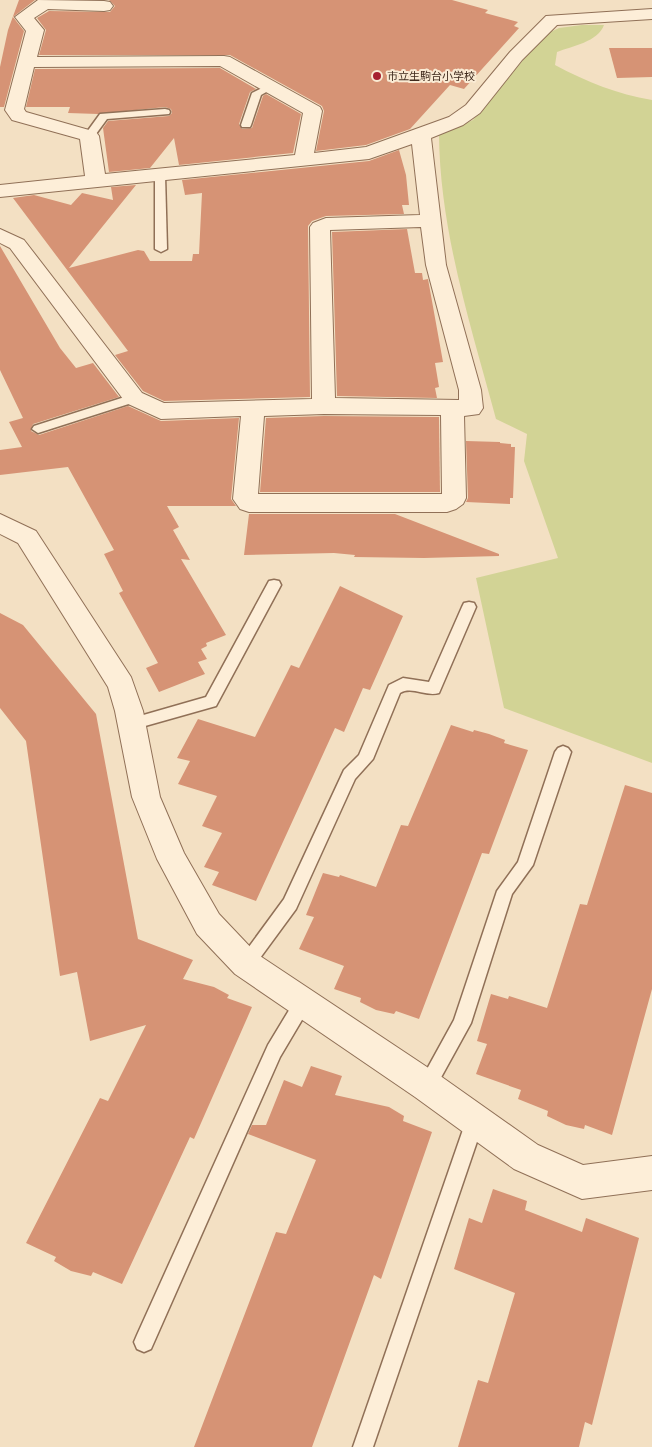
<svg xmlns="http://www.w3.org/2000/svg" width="652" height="1447" font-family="'Playfair Display','Noto Sans JP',serif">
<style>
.green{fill:#d2d395}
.building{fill:#d69375}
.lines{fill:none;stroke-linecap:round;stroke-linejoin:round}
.lane-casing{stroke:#907057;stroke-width:3}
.street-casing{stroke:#907057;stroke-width:2}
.lane{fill:#fdeed8;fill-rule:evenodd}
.street{fill:#fdeed8;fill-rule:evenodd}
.poi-dot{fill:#a7202f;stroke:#faebd4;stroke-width:2}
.labels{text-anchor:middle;stroke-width:4;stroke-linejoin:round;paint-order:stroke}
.far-poi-label{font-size:11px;fill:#3f2a1d;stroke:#faebd4;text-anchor:start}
</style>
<rect width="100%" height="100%" fill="#f3e0c3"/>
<path class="green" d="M 582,25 L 604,25 C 598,42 572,46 557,52 L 555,65 C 587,82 617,94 652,100 L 652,763 L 504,708 L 476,578 L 558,558 L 524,461 L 527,434 L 496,419 C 471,326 440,232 439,135 L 473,120 L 544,35 L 559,28 Z"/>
<g class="building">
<path d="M 19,0 L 35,0 L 13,17 L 24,31 L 4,107 L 0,107 L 0,67 L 8,30 Z"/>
<path d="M 109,0 L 452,0 L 488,10 L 485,13 L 518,22 L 514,26 L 519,28 L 464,89 L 450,85 L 410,129 L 366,145 L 316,151 L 324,111 L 322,106 L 230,55 L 39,55 L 46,30 L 37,18 L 49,11 L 110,12 L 115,6 Z"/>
<path d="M 609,48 L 652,48 L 652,77 L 617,78 Z"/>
<path d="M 220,68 L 256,89 L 250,92 L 239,124 L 242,129 L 252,128 L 263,96 L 266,94 L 301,114 L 293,153 L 179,165 L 174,138 L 150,168 L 109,172 L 103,128 L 108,121 L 169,116 L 172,113 L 171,109 L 165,107 L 98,114 L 68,113 L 70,107 L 26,107 L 35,69 Z"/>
<path d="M 399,150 L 406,175 L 409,205 L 402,205 L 404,214 L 326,216 L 312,221 L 308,226 L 310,397 L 164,401 L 143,391 L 115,355 L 128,351 L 13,198 L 34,195 L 71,205 L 82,193 L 113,200 L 111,187 L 136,185 L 69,268 L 138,250 L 144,251 L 150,261 L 192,261 L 193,254 L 199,254 L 202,193 L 185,195 L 182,180 L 369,161 Z"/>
<path d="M 407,229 L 415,273 L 422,273 L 423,280 L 428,279 L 443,362 L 435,363 L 439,387 L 435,388 L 437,398 L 337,396 L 332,232 Z"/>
<path d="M 0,246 L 60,348 L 76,368 L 93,363 L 119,397 L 33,424 L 31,431 L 39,435 L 128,406 L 161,421 L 239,418 L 231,499 L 236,506 L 167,506 L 179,527 L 173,530 L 190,560 L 181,559 L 226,635 L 206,643 L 207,646 L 201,649 L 207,659 L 198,662 L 205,674 L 159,692 L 146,668 L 158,663 L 119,593 L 123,591 L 104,554 L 114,550 L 68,467 L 0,475 L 0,450 L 22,447 L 9,422 L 23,418 L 0,370 Z"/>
<path d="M 324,416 L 439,417 L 440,492 L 260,492 L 266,418 Z"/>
<path d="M 466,441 L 500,442 L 500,443 L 511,444 L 511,447 L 515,447 L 513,498 L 510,498 L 510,504 L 466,502 L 468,498 Z"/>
<path d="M 249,514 L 395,514 L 499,554 L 499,556 L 424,558 L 354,557 L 355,555 L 334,553 L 244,555 Z"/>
<path d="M 340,586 L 403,616 L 370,690 L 363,688 L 344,732 L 335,728 L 256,901 L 212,885 L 219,872 L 204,867 L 222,833 L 202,826 L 217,796 L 178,784 L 190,761 L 177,758 L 198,719 L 255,737 L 291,665 L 299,668 Z"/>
<path d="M 0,613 L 23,625 L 96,714 L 138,939 L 193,960 L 183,979 L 214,987 L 229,995 L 227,998 L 252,1007 L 194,1139 L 190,1137 L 122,1284 L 93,1272 L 91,1276 L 71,1271 L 54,1261 L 56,1257 L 26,1243 L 100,1098 L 108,1101 L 146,1025 L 90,1041 L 77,972 L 60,976 L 26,741 L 0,708 Z"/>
<path d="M 451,725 L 473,732 L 474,730 L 489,734 L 505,740 L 504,743 L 528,750 L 489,854 L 482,853 L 419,1019 L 396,1011 L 394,1014 L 376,1010 L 360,1002 L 361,998 L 334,989 L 344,966 L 299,949 L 314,917 L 306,915 L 323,873 L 339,877 L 340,875 L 376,887 L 401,825 L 408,826 Z"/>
<path d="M 625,785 L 652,793 L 652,989 L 612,1135 L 585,1125 L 584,1129 L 566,1125 L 547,1116 L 548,1111 L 518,1099 L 521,1090 L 476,1074 L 487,1044 L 477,1041 L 491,994 L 508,999 L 509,996 L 547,1008 L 580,904 L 587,905 Z"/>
<path d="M 311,1066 L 342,1076 L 335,1095 L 389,1107 L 404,1116 L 403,1121 L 432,1132 L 381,1279 L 374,1275 L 312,1447 L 194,1447 L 276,1232 L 286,1234 L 316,1160 L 248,1134 L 252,1125 L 266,1125 L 284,1080 L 302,1087 Z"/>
<path d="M 493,1189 L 527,1201 L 525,1210 L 582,1232 L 586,1218 L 639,1238 L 592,1425 L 585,1422 L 579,1447 L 458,1447 L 478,1380 L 488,1383 L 515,1293 L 454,1269 L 469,1218 L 482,1223 Z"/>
</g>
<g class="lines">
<defs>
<g id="lane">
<path d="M 272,83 L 277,86 L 261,95 L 251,125 L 250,127 L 242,127 L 241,125 L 252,93 Z"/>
<path d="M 165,109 L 169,110 L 170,112 L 169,114 L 107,119 L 93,138 L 85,138 L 84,136 L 100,114 Z"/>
<path d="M 160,172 L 165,175 L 167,249 L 161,252 L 155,249 L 155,175 Z"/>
<path d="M 134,394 L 140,398 L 138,401 L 38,433 L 32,429 L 34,426 Z"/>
<path d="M 274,580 L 279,581 L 281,585 L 216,706 L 131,730 L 126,728 L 123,724 L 126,720 L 206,697 L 269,581 Z"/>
<path d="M 469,602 L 474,603 L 476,607 L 439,693 C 426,697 412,686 400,693 L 373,759 L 355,779 L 296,909 L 252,969 L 246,972 L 240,969 L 238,964 L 240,959 L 284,899 L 344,770 L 359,755 L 389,685 L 403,678 L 429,682 L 462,607 L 464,603 Z"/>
<path d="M 563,746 L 568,748 L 571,752 L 533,865 L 512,894 L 471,1023 L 433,1092 L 427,1095 L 421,1092 L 418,1086 L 421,1080 L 454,1020 L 497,891 L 518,862 L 555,752 L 558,748 Z"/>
<path d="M 303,995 L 309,997 L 312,1003 L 280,1057 L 151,1349 L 144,1352 L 137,1349 L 134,1342 L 137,1335 L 268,1045 L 297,997 Z"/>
<path d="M 475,1112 L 481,1115 L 484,1121 L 373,1447 L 353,1447 L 466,1121 L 469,1115 Z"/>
</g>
<g id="street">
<path d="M 38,0 L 104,1 L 110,2 L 113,6 L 110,10 L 104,11 L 48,9 L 34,18 L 44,30 L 37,57 L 224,56 L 230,57 L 320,107 L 322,111 L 314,153 L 366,147 L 449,117 L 466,105 L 510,52 L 546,16 L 652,9 L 652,19 L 557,25 L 522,60 L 480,113 L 463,125 L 431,138 L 446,265 L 481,390 L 483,408 L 479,414 L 464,416 L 466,498 L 463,504 L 456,509 L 447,512 L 249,512 L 240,509 L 233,499 L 241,416 L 161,419 L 126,403 L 10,248 L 0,243 L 0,229 L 24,240 L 142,393 L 164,403 L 312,399 L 310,227 L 313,223 L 326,218 L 420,215 L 412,144 L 369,159 L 0,197 L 0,185 L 85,176 L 80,139 L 12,120 L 5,110 L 26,31 L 15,17 ZM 220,66 L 303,113 L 295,155 L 105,174 L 99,136 L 96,132 L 26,112 L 24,109 L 34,67 ZM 421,227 L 426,265 L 459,390 L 459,400 L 335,398 L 330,230 ZM 324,414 L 441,415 L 442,494 L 258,494 L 264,416 Z"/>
<path d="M 0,514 L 36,531 L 131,677 L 143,711 L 160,797 L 184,853 L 219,914 L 257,954 L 439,1075 L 538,1145 L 583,1165 L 652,1156 L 652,1190 L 582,1199 L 514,1169 L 415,1097 L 235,974 L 197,934 L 157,859 L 132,797 L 115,711 L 108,687 L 18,543 L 0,534 Z"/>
</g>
</defs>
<use href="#lane" class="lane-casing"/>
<use href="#street" class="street-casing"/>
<use href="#lane" class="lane"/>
<use href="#street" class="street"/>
</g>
<circle class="poi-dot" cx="377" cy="76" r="5"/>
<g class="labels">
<g class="far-poi-label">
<text x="387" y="80">市立生駒台小学校</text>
</g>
</g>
</svg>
